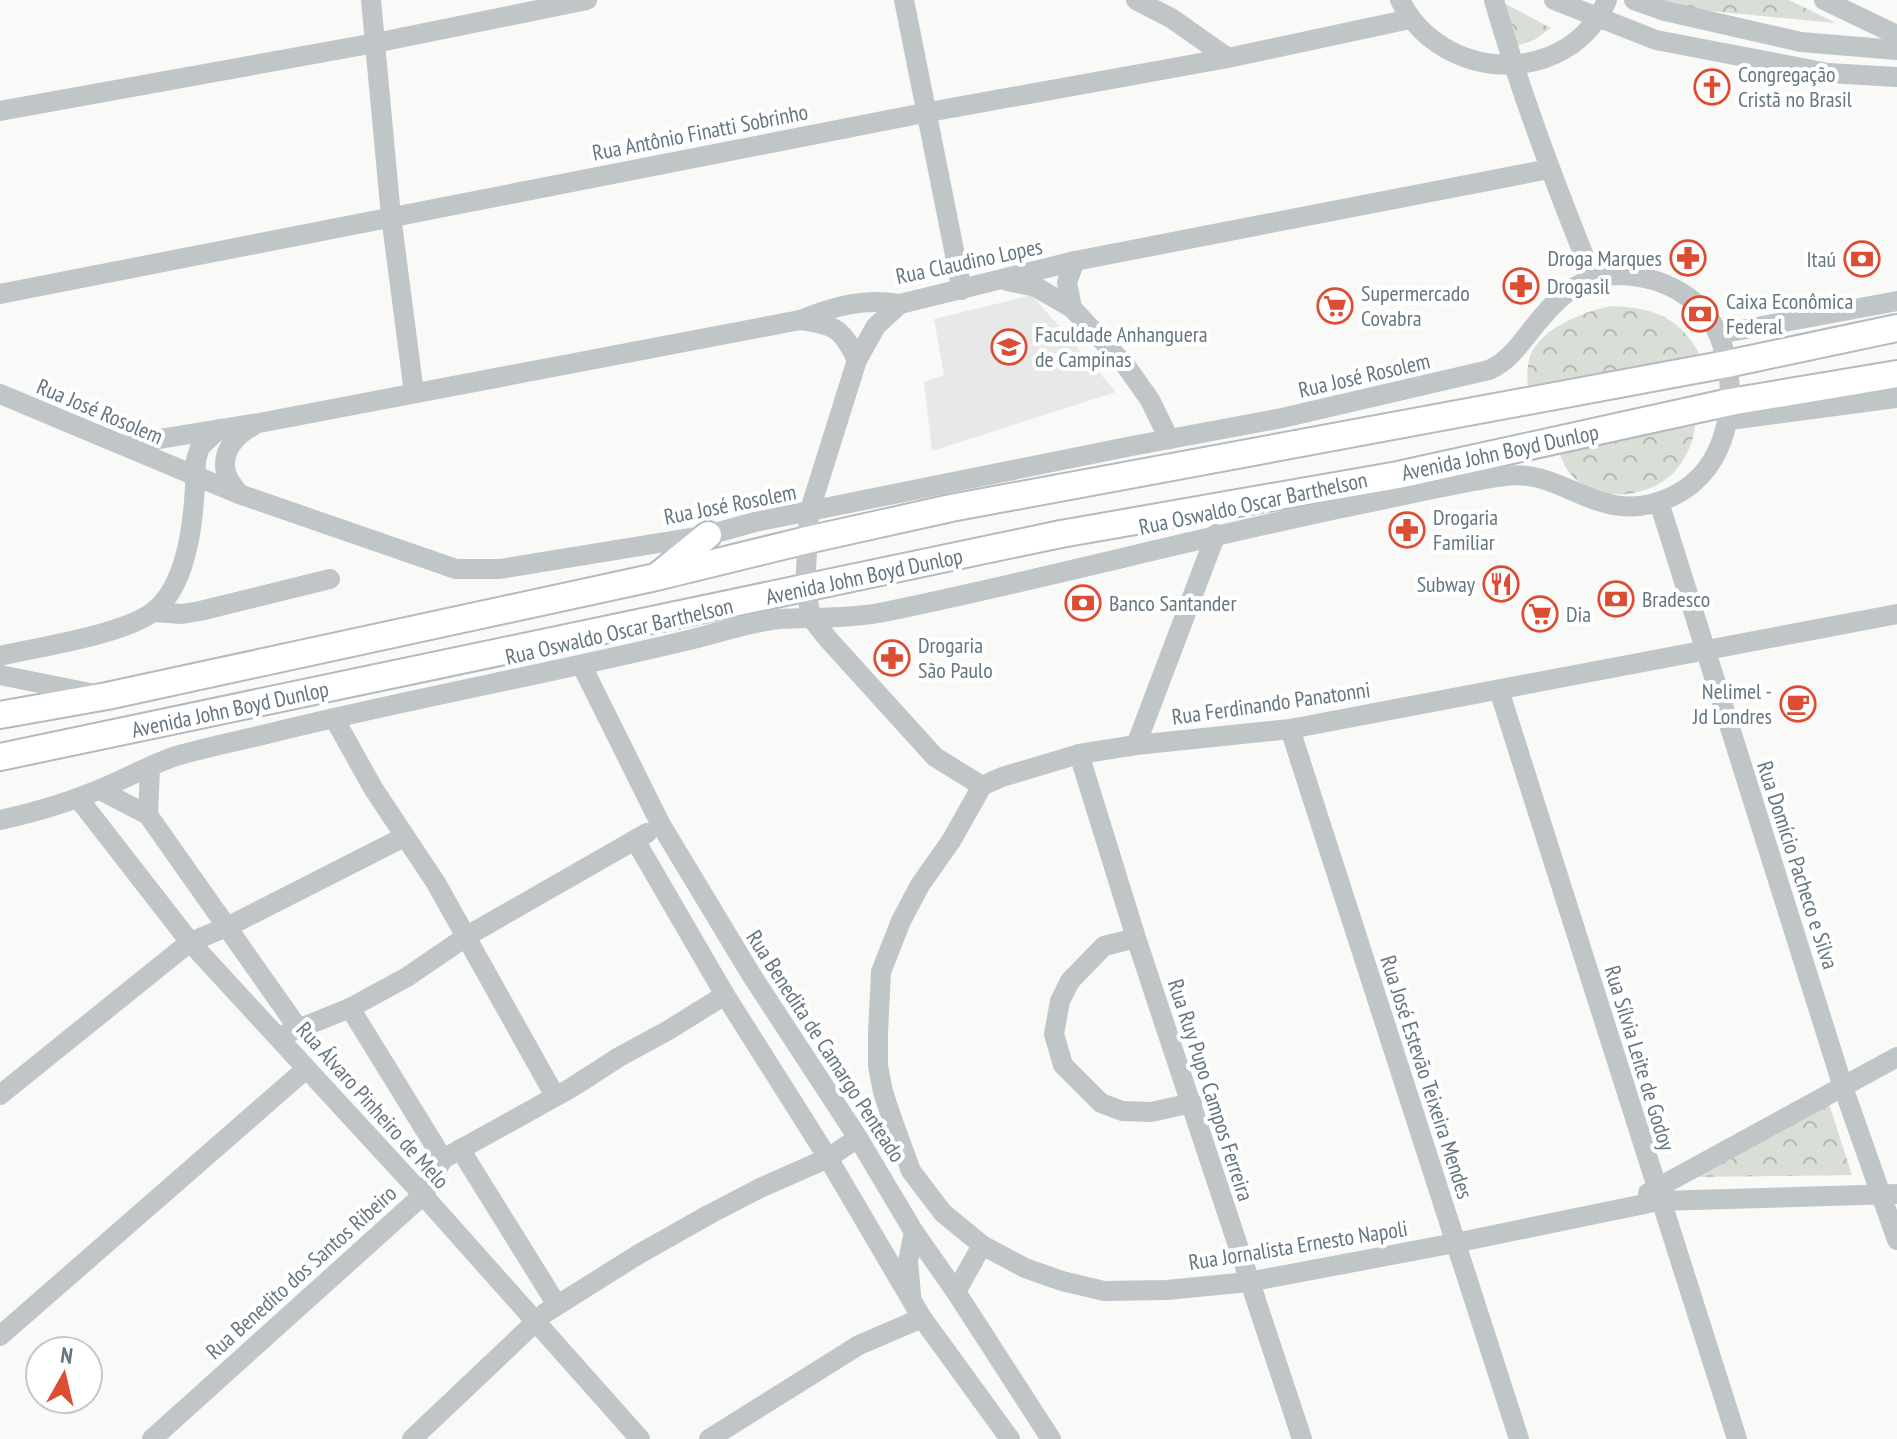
<svg xmlns="http://www.w3.org/2000/svg" width="1897" height="1439" font-family="'PT Sans Narrow',sans-serif">
<style>
.built{fill:#e7e9e8}
.forest{fill:url(#forest-crowns)}
.lines{fill:none;stroke-linecap:round;stroke-linejoin:round}
.major-casing{stroke:#b4babd;stroke-width:30}
.minor{stroke:#c0c5c8;stroke-width:20}
.major{stroke:#fff;stroke-width:26}
.labels{text-anchor:middle;stroke-width:8;stroke-linejoin:round;paint-order:stroke}
.poi-label{font-size:22px;fill:#657780;stroke:#fff;text-anchor:start}
.street-label{font-size:22px;fill:#657780;stroke:#fff}
</style>
<defs>
<pattern id="forest-crowns" width="20" height="18" patternUnits="userSpaceOnUse" patternTransform="scale(2)"><rect width="20" height="18" fill="#d9ded6"/><path d="M2 6a3 3 0 1 1 6 0M12 15a3 3 0 1 1 6 0" fill="none" stroke="#b4b9b3"/></pattern>
</defs>
<rect width="100%" height="100%" fill="#f9f9f7"/>
<path class="built" d="M 1032,295 L 1116,392 L 932,451 L 924,382 L 944,375 L 934,319 Z"/>
<g class="forest">
<path d="M 1498,0 L 1551,28 L 1534,40 L 1513,47 Z"/>
<path d="M 1641,0 L 1789,0 L 1836,23 L 1689,9 Z"/>
<path d="M 1611,306 C 1659,308 1682,319 1704,362 L 1529,398 C 1528,385 1526,373 1529,360 C 1537,329 1583,312 1611,306 Z"/>
<path d="M 1696,417 C 1695,437 1689,454 1676,470 C 1651,499 1594,505 1569,472 C 1564,466 1561,456 1558,449 Z"/>
<path d="M 1829,1104 L 1852,1175 L 1691,1177 Z"/>
</g>
<g class="lines">
<defs>
<g id="major">
<path d="M 661,573 L 708,535"/>
<path d="M 0,715 L 107,696 L 656,577 L 807,540 L 951,508 L 1727,364 L 1897,328"/>
<path d="M 0,757 L 1061,534 L 1398,475 L 1730,402 L 1897,374"/>
</g>
</defs>
<use href="#major" class="major-casing"/>
<g class="minor">
<path d="M 371,0 L 391,216 L 414,393"/>
<path d="M 904,0 L 962,290"/>
<path d="M 1136,0 L 1171,18 L 1228,58"/>
<path d="M 1400,0 C 1441,83 1569,89 1607,0"/>
<path d="M 1494,0 C 1521,95 1556,187 1593,278"/>
<path d="M 1554,0 L 1656,40 L 1828,73 L 1897,77"/>
<path d="M 1634,0 L 1665,11 L 1801,42 L 1897,50"/>
<path d="M 1824,0 L 1897,35"/>
<path d="M 0,111 L 375,43 L 587,0"/>
<path d="M 1007,281 L 1036,287 L 1072,308 L 1126,366 L 1150,400 L 1169,439"/>
<path d="M 0,294 L 929,112 L 1228,58 L 1410,19"/>
<path d="M 900,304 L 876,326 L 857,360 L 809,513 L 805,589 L 812,619 L 828,639 L 935,757 L 982,786"/>
<path d="M 1072,308 L 1067,282 L 1075,261"/>
<path d="M 800,320 C 836,326 841,327 857,360"/>
<path d="M 1719,334 L 1897,301"/>
<path d="M 0,394 L 239,494 L 456,569 L 500,569 L 708,535 L 755,522 L 1132,446 L 1282,418 L 1489,370 C 1507,362 1517,348 1529,333 C 1559,294 1586,267 1639,277 C 1676,283 1708,305 1721,341 C 1740,394 1730,469 1673,496 C 1601,531 1565,467 1504,476 C 1453,483 1402,496 1352,506 C 1197,538 1044,579 889,611 C 853,619 815,617 779,619 C 751,622 721,632 693,639 C 557,672 419,697 283,730 C 248,739 211,746 176,756 C 152,764 129,777 105,787 C 71,802 36,812 0,820"/>
<path d="M 1729,420 L 1897,398"/>
<path d="M 122,445 L 259,423 L 800,320 C 835,306 863,298 900,304 L 1075,261 L 1549,169"/>
<path d="M 239,494 C 235,488 227,479 226,472 C 221,451 236,435 253,426"/>
<path d="M 1659,502 L 1843,1087 L 1897,1240"/>
<path d="M 154,612 L 182,614 L 200,611 L 330,579"/>
<path d="M 1897,614 L 1290,729 L 1136,745 L 1079,754 L 1002,777 L 982,786 L 951,841 L 920,885 L 901,921 L 881,972 L 878,1033 L 878,1066 L 883,1092 L 891,1116 L 911,1171 L 943,1213 L 982,1245 L 1025,1268 L 1062,1281 L 1104,1291 L 1167,1290 L 1248,1282 L 1455,1243 L 1659,1201 L 1897,1194"/>
<path d="M 0,656 C 38,647 126,634 154,611 C 192,581 195,503 196,460 L 200,447 L 219,429"/>
<path d="M 582,666 L 661,825 L 752,976 L 858,1138 L 914,1232 L 956,1292 L 1051,1439"/>
<path d="M 0,675 L 95,694"/>
<path d="M 1499,690 L 1737,1439"/>
<path d="M 334,718 L 373,788 L 436,883 L 555,1096"/>
<path d="M 1290,729 L 1519,1439"/>
<path d="M 1136,745 L 1216,534"/>
<path d="M 1079,754 L 1136,938 L 1302,1439"/>
<path d="M 100,790 L 148,815 L 298,1028"/>
<path d="M 78,798 L 190,942 L 423,1195 L 640,1439"/>
<path d="M 148,815 L 150,768"/>
<path d="M 635,840 L 725,995 L 828,1158 L 922,1318 L 1010,1439"/>
<path d="M 1136,938 L 1104,946 L 1070,981 L 1060,1001 L 1054,1034 L 1063,1065 L 1101,1103 L 1122,1111 L 1151,1112 L 1192,1103"/>
<path d="M 350,1008 L 443,1159"/>
<path d="M 278,1037 L 350,1008 L 407,977 L 467,936 L 647,833"/>
<path d="M 0,1095 L 190,942 L 227,927 L 404,837"/>
<path d="M 460,1149 L 557,1305"/>
<path d="M 1648,1193 L 1897,1057"/>
<path d="M 956,1292 L 982,1245"/>
<path d="M 911,1295 L 908,1261 L 914,1232"/>
<path d="M 0,1336 L 306,1069"/>
<path d="M 152,1439 L 423,1195 L 443,1159 L 571,1088 L 619,1057 L 667,1031 L 725,995"/>
<path d="M 412,1439 L 545,1313 L 639,1254 L 710,1214 L 760,1188 L 828,1158 L 858,1138"/>
<path d="M 709,1439 L 859,1345 L 922,1318"/>
</g>
<use href="#major" class="major"/>
</g>
<defs>
<symbol id="church-ring" viewBox="-11 -11 22 22"><circle r="9.5" fill="#fff" stroke="#dc4d34" stroke-width="1.5"/><path d="M-1.2-6h2.4v3.5h3.3v2.4h-3.3V6h-2.4V-.1h-3.3v-2.4h3.3Z" fill="#dc4d34"/></symbol>
<symbol id="pharmacy-ring" viewBox="-11 -11 22 22"><circle r="9.5" fill="#fff" stroke="#dc4d34" stroke-width="1.5"/><path d="M-2-6h4v4h4v4h-4v4h-4v-4h-4v-4h4Z" fill="#dc4d34"/></symbol>
<symbol id="bank-ring" viewBox="-11 -11 22 22"><circle r="9.5" fill="#fff" stroke="#dc4d34" stroke-width="1.5"/><path d="M-6-4H6V4H-6ZM0-2.3a2.3 2.3 0 1 0 0 4.6a2.3 2.3 0 1 0 0-4.6Z" fill="#dc4d34"/></symbol>
<symbol id="supermarket-ring" viewBox="-11 -11 22 22"><circle r="9.5" fill="#fff" stroke="#dc4d34" stroke-width="1.5"/><path d="M-6-5.5h2.5l.6 2H6L4.5 2H-2.5L-4.4-4H-6ZM-1.5 3.2a1.3 1.3 0 1 0 .1 0ZM3 3.2a1.3 1.3 0 1 0 .1 0Z" fill="#dc4d34"/></symbol>
<symbol id="university-ring" viewBox="-11 -11 22 22"><circle r="9.5" fill="#fff" stroke="#dc4d34" stroke-width="1.5"/><path d="M0-5L7-2L0 1L-7-2ZM-4 1L0 2.5L4 1V4Q0 6-4 4Z" fill="#dc4d34"/></symbol>
<symbol id="restaurant-ring" viewBox="-11 -11 22 22"><circle r="9.5" fill="#fff" stroke="#dc4d34" stroke-width="1.5"/><path d="M-5-6h1v4h1v-4h1v4h1v-4h1v5L-1.5 .5V6h-2V.5L-5-1ZM5-6V6H3V1.5H1.5Q1.5-4 5-6Z" fill="#dc4d34"/></symbol>
<symbol id="cafe-ring" viewBox="-11 -11 22 22"><circle r="9.5" fill="#fff" stroke="#dc4d34" stroke-width="1.5"/><path d="M-5.5-4.5H6V0H3Q3 3.5 0 3.5H-2.5Q-5.5 3.5-5.5 0ZM3-3.2v2h1.7v-2ZM-6 4.5H4V6H-6Z" fill="#dc4d34"/></symbol>
</defs>
<g fill-rule="evenodd">
<use href="#church-ring" x="1692" y="67" width="40" height="40"/>
<use href="#pharmacy-ring" x="1668" y="238" width="40" height="40"/>
<use href="#bank-ring" x="1842" y="239" width="40" height="40"/>
<use href="#pharmacy-ring" x="1501" y="266" width="40" height="40"/>
<use href="#supermarket-ring" x="1315" y="286" width="40" height="40"/>
<use href="#bank-ring" x="1680" y="294" width="40" height="40"/>
<use href="#university-ring" x="989" y="327" width="40" height="40"/>
<use href="#pharmacy-ring" x="1387" y="510" width="40" height="40"/>
<use href="#restaurant-ring" x="1481" y="564" width="40" height="40"/>
<use href="#bank-ring" x="1596" y="579" width="40" height="40"/>
<use href="#bank-ring" x="1063" y="583" width="40" height="40"/>
<use href="#supermarket-ring" x="1520" y="594" width="40" height="40"/>
<use href="#pharmacy-ring" x="872" y="638" width="40" height="40"/>
<use href="#cafe-ring" x="1778" y="684" width="40" height="40"/>
</g>
<g class="labels">
<g class="poi-label">
<text x="1738" y="82">Congregação<tspan x="1738" dy="25">Cristã no Brasil</tspan></text>
<text x="1662" y="266" text-anchor="end">Droga Marques</text>
<text x="1836" y="267" text-anchor="end">Itaú</text>
<text x="1547" y="294">Drogasil</text>
<text x="1361" y="301">Supermercado<tspan x="1361" dy="25">Covabra</tspan></text>
<text x="1726" y="309">Caixa Econômica<tspan x="1726" dy="25">Federal</tspan></text>
<text x="1035" y="342">Faculdade Anhanguera<tspan x="1035" dy="25">de Campinas</tspan></text>
<text x="1433" y="525">Drogaria<tspan x="1433" dy="25">Familiar</tspan></text>
<text x="1475" y="592" text-anchor="end">Subway</text>
<text x="1642" y="607">Bradesco</text>
<text x="1109" y="611">Banco Santander</text>
<text x="1566" y="622">Dia</text>
<text x="918" y="653">Drogaria<tspan x="918" dy="25">São Paulo</tspan></text>
<text x="1772" y="699" text-anchor="end">Nelimel -<tspan x="1772" dy="25">Jd Londres</tspan></text>
</g>
<g class="street-label">
<text transform="translate(700 132) rotate(-11)" y="8">Rua Antônio Finatti Sobrinho</text>
<text transform="translate(969 261) rotate(-12)" y="8">Rua Claudino Lopes</text>
<text transform="translate(1364 375) rotate(-13)" y="8">Rua José Rosolem</text>
<text transform="translate(100 411) rotate(23)" y="8">Rua José Rosolem</text>
<text transform="translate(1500 452) rotate(-12)" y="8">Avenida John Boyd Dunlop</text>
<text transform="translate(1253 503) rotate(-12)" y="8">Rua Oswaldo Oscar Barthelson</text>
<text transform="translate(730 504) rotate(-11)" y="8">Rua José Rosolem</text>
<text transform="translate(864 576) rotate(-12)" y="8">Avenida John Boyd Dunlop</text>
<text transform="translate(619 631) rotate(-13)" y="8">Rua Oswaldo Oscar Barthelson</text>
<text transform="translate(1271 703) rotate(-8)" y="8">Rua Ferdinando Panatonni</text>
<text transform="translate(230 709) rotate(-12)" y="8">Avenida John Boyd Dunlop</text>
<text transform="translate(1798 865) rotate(72)" y="8">Rua Domício Pacheco e Silva</text>
<text transform="translate(826 1046) rotate(57)" y="8">Rua Benedita de Camargo Penteado</text>
<text transform="translate(1640 1058) rotate(73)" y="8">Rua Sílvia Leite de Godoy</text>
<text transform="translate(1427 1077) rotate(72)" y="8">Rua José Estevão Teixeira Mendes</text>
<text transform="translate(1211 1090) rotate(72)" y="8">Rua Ruy Pupo Campos Ferreira</text>
<text transform="translate(373 1105) rotate(48)" y="8">Rua Álvaro Pinheiro de Melo</text>
<text transform="translate(1298 1245) rotate(-9)" y="8">Rua Jornalista Ernesto Napoli</text>
<text transform="translate(301 1272) rotate(-42)" y="8">Rua Benedito dos Santos Ribeiro</text>
</g>
</g>
<g transform="translate(64 1375) rotate(8)"><circle r="38" fill="#ffffff" stroke="#c1c9cc" stroke-width="2"/>
<path d="M0-6L14 30L0 20L-14 30Z" fill="#dc4d34"/>
<text y="-12" font-size="22" font-weight="bold" text-anchor="middle" fill="#657780">N</text>
</g>
</svg>
